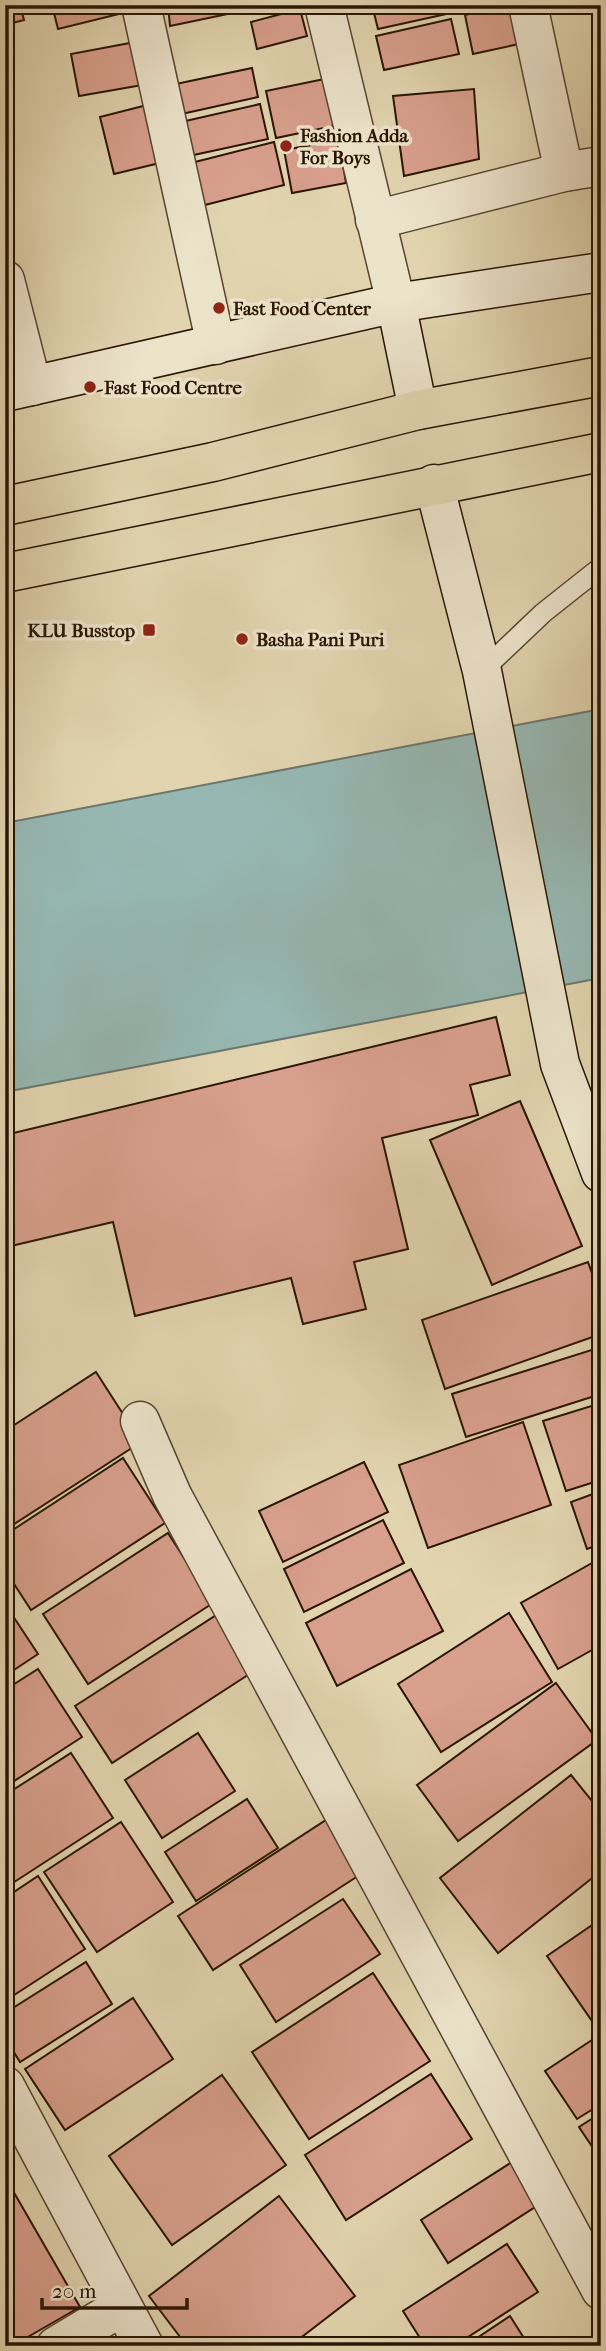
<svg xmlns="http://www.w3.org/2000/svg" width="606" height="2351" font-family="'IM FELL French Canon',serif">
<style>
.water{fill:#96b7b2;stroke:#6b766c;stroke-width:2}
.building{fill:#d89f8c;stroke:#2a1504;stroke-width:2}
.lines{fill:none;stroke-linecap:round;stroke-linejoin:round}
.lane-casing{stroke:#58452f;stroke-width:22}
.street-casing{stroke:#58452f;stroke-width:41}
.secondary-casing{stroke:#2a1504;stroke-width:41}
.highway-casing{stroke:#2a1504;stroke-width:41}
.lane{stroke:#ece3cb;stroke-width:19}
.street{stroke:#ece3cb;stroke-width:38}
.secondary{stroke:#ece3cb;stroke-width:38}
.highway{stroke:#e1d4af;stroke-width:38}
.poi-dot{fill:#8f2418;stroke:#ece3cb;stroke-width:2.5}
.labels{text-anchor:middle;stroke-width:7;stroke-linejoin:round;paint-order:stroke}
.poi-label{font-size:19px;font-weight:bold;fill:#2a1504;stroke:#ece3cb;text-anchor:start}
</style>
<rect width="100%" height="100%" fill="#e1d4af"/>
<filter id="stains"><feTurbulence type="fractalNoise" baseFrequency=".00286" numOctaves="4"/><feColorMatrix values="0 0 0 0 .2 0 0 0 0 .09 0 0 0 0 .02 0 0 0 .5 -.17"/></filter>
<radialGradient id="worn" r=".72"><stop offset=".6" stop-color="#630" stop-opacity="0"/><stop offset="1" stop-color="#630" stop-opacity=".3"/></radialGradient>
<path class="water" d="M 601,709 L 601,978 L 5,1092 L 5,823 Z"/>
<g class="building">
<path d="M 5,5 L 20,5 L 24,20 L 5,25 Z"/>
<path d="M 52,5 L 130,5 L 131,11 L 58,29 Z"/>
<path d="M 168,5 L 240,5 L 242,11 L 170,26 Z"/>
<path d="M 372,5 L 449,5 L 451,13 L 378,29 Z"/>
<path d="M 508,5 L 519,5 L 528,42 L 473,54 L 465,15 Z"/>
<path d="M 300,9 L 307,36 L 257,49 L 251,22 Z"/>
<path d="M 451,19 L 459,54 L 384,70 L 376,36 Z"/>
<path d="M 146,40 L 154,83 L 79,96 L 71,54 Z"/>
<path d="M 252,68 L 258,97 L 177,115 L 171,85 Z"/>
<path d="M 339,76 L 348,123 L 276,138 L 266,91 Z"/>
<path d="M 474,89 L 479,159 L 404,176 L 393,96 Z"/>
<path d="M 151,104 L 164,162 L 114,174 L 100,117 Z"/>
<path d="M 260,104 L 268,139 L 189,156 L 181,122 Z"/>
<path d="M 339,140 L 346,183 L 292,193 L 284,150 Z"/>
<path d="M 274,142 L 284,185 L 201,206 L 191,163 Z"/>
<path d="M 496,1017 L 510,1075 L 470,1085 L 478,1115 L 382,1138 L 408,1249 L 354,1262 L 366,1309 L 303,1324 L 291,1278 L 135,1316 L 113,1222 L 11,1246 L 5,1219 L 5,1135 Z"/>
<path d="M 520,1101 L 582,1246 L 492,1285 L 430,1140 Z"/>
<path d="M 588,1262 L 601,1298 L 601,1334 L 445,1389 L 422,1320 Z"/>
<path d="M 601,1347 L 601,1394 L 466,1437 L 452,1394 Z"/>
<path d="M 96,1372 L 141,1442 L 5,1530 L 5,1431 Z"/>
<path d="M 601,1403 L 601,1480 L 566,1491 L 543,1421 Z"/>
<path d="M 523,1422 L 551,1505 L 428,1548 L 399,1465 Z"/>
<path d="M 123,1458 L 165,1523 L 31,1610 L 5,1570 L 5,1535 Z"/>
<path d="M 364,1462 L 388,1512 L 283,1562 L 259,1511 Z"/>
<path d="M 601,1491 L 601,1544 L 587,1549 L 571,1502 Z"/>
<path d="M 383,1520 L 404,1563 L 304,1612 L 284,1569 Z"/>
<path d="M 168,1533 L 213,1603 L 88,1684 L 43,1614 Z"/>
<path d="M 592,1563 L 601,1578 L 601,1645 L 558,1669 L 521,1603 Z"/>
<path d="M 411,1569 L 443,1631 L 337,1686 L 306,1623 Z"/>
<path d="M 5,1604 L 38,1654 L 5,1676 Z"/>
<path d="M 509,1613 L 552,1682 L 441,1752 L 398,1684 Z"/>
<path d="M 218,1614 L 254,1671 L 112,1763 L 75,1706 Z"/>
<path d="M 38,1669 L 82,1737 L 5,1787 L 5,1690 Z"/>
<path d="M 556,1683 L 597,1740 L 458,1841 L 417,1785 Z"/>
<path d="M 198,1733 L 235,1791 L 162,1838 L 125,1780 Z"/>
<path d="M 71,1753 L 113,1818 L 5,1888 L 5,1795 Z"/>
<path d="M 571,1775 L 601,1812 L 601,1871 L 498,1953 L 440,1878 Z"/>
<path d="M 247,1799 L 278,1848 L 196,1901 L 165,1852 Z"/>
<path d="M 326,1820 L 361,1874 L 213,1970 L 178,1916 Z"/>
<path d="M 121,1822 L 173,1902 L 97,1952 L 44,1872 Z"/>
<path d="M 38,1876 L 85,1949 L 5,2001 L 5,1898 Z"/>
<path d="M 343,1899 L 380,1954 L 276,2022 L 240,1965 Z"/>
<path d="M 601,1919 L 601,2015 L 592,2021 L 547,1956 Z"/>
<path d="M 86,1962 L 112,2004 L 20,2062 L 5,2038 L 5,2013 Z"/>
<path d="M 373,1973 L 430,2061 L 309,2139 L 252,2052 Z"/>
<path d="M 133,1998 L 173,2059 L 65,2130 L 25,2069 Z"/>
<path d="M 601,2034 L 601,2104 L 577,2119 L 545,2071 Z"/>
<path d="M 431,2074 L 472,2139 L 346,2220 L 305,2155 Z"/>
<path d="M 222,2075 L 286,2165 L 172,2245 L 109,2156 Z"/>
<path d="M 601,2113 L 601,2160 L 579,2127 Z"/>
<path d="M 515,2160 L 543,2202 L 448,2263 L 421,2220 Z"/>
<path d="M 5,2177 L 80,2307 L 12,2346 L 5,2346 Z"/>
<path d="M 279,2196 L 355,2296 L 290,2346 L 187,2346 L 149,2296 Z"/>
<path d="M 507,2244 L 538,2292 L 454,2346 L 425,2346 L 403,2311 Z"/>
<path d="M 510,2316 L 529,2346 L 465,2346 Z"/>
</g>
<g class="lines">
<defs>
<path id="lane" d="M 482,671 L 543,613 L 601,567"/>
<g id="street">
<path d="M 141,5 L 216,345"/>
<path d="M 324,5 L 396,303"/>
<path d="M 528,5 L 564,172"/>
<path d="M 375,220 L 564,172 L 601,166"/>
<path d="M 5,280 L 32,386"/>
<path d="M 140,1421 L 172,1495 L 601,2290"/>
<path d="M 5,2086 L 144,2346"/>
<path d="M 56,2346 L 121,2307"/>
</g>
<g id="secondary">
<path d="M 396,303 L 418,410"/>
<path d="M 5,392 L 396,303 L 601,272"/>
<path d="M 434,484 L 482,671 L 560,1064 L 601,1173"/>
</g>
<g id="highway">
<path d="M 5,506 L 213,462 L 418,410 L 601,376"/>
<path d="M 5,573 L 601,452"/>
</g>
</defs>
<use href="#lane" class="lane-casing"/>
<use href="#street" class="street-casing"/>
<use href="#secondary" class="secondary-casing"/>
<use href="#highway" class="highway-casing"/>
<use href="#lane" class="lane"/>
<use href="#street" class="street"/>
<use href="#secondary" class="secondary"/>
<use href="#highway" class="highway"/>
</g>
<g class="poi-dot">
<circle cx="286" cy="146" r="7"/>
<circle cx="219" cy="308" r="7"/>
<circle cx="90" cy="387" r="7"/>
<rect x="142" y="623" width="14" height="14" rx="3.5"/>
<circle cx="242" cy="639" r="7"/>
</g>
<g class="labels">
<g class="poi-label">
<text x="300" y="142">Fashion Adda<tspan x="300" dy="22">For Boys</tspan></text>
<text x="233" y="315">Fast Food Center</text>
<text x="104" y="394">Fast Food Centre</text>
<text x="135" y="637" text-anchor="end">KLU Busstop</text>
<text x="256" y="646">Basha Pani Puri</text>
</g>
</g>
<rect width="606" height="2351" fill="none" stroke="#e1d4af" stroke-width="28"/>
<rect x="7" y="7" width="592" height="2337" fill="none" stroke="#2a1504" stroke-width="3.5"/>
<rect x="14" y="14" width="578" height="2323" fill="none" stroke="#2a1504" stroke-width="2"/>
<path d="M42 2298v10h145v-10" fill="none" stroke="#2a1504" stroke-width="3.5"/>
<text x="52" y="2298" font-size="21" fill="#2a1504" stroke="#ece3cb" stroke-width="5" paint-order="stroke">20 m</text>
<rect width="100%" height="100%" filter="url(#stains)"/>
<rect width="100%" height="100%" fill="url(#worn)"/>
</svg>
